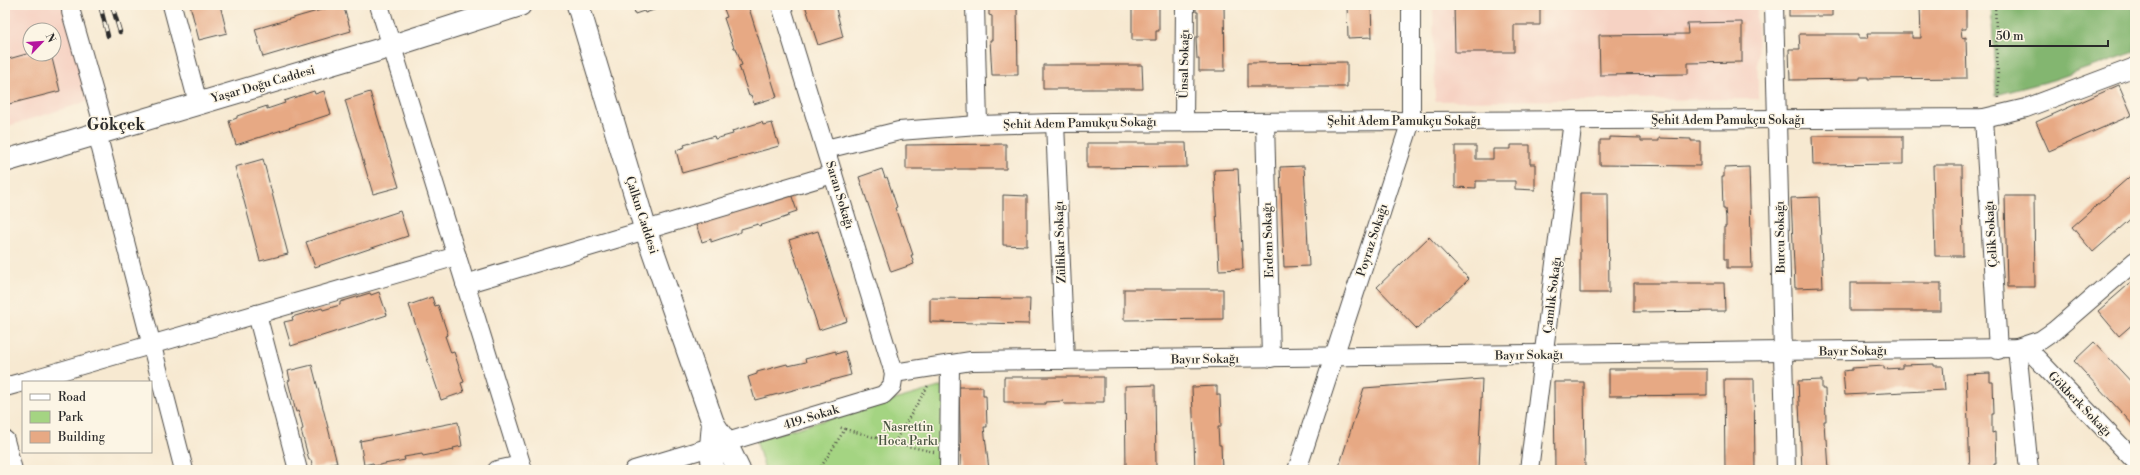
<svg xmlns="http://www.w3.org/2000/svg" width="2140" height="475" font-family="'Libre Bodoni',serif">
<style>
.built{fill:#f6d2c3;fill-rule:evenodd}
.green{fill:#a4d482;stroke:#688056}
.forest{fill:#83b670;stroke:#57704e}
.building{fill:#e7a984}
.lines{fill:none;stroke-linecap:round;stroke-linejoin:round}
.minor-casing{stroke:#4a4844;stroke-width:20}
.tertiary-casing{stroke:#4a4844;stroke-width:24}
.secondary-casing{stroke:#4a4844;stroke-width:24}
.path{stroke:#4a4844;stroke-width:2.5;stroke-dasharray:1 3;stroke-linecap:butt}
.minor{stroke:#fff;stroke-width:18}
.tertiary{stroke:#fff;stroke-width:22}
.secondary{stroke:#fff;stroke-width:22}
.rail-casing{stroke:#2b2b2b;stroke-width:4.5}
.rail{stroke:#fcf5e5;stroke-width:3;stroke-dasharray:9;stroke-linecap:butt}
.labels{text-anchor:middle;stroke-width:3;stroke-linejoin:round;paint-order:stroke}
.street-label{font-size:12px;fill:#2b2b2b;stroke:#fcf5e5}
.park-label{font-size:12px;fill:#495541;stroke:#fcf5e5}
.district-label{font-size:16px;font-weight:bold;fill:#2b2b2b;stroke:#fcf5e5}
</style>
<rect width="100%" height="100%" fill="#fcf5e5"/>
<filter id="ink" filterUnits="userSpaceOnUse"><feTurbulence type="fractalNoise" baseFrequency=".025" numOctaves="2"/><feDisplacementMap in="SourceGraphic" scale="8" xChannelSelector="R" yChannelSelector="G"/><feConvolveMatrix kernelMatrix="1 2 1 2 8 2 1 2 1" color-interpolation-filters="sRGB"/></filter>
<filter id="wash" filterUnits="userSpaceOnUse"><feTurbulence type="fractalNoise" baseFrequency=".012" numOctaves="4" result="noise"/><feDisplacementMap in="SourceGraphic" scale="16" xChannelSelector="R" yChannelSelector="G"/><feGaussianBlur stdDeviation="0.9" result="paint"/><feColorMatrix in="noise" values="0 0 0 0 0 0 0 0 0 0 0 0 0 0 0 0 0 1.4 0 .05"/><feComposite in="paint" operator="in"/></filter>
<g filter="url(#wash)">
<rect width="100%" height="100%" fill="#f7e9d1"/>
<g class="built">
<path d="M 5,5 L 63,5 L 89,101 L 5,127 ZM 30,30 L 54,30 L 54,54 L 30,54 Z"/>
<path d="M 1433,5 L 1757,5 L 1758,99 L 1435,101 Z"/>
</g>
<path class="green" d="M 946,385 L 945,470 L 765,470 L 756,440 Z"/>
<path class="forest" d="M 1991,5 L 2131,5 L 2135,13 L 2135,52 L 2053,80 L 1996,95 Z"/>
<g id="blocks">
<g class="building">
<path d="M 190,5 L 220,5 L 227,33 L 199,40 Z"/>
<path d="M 338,5 L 343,5 L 351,31 L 263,57 L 255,29 Z"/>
<path d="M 633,5 L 669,5 L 645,13 L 644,11 L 635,14 Z"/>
<path d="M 735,5 L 748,5 L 777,97 L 754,104 L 751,95 L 749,96 L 739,66 L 742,65 L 736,48 L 734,48 L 724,18 L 727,17 L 724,9 Z"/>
<path d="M 805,5 L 835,5 L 843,37 L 818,45 Z"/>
<path d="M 989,5 L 1017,5 L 1018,75 L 992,75 L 990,40 L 992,40 L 992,16 L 989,15 Z"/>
<path d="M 1132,5 L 1159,5 L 1159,31 L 1156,31 L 1156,40 L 1132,40 Z"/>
<path d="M 1196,5 L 1224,5 L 1225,71 L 1199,71 L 1199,59 L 1197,59 L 1196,37 L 1198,37 L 1198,12 L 1196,12 Z"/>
<path d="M 1347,5 L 1371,5 L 1372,37 L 1348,38 Z"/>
<path d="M 1454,5 L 1540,5 L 1540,25 L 1514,25 L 1514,52 L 1455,52 Z"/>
<rect x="1789" y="5" width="43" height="11"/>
<path d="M 1920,5 L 1966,5 L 1966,29 L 1961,29 L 1962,38 L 1966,37 L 1967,78 L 1868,79 L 1868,77 L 1860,77 L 1860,79 L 1790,80 L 1789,49 L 1800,49 L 1799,34 L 1859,34 L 1859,38 L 1868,38 L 1867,33 L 1912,33 L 1912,38 L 1921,38 Z"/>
<path d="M 1742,22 L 1742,62 L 1688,63 L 1688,74 L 1600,75 L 1599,35 L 1688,34 L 1687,23 Z"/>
<path d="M 30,53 L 51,54 L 60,91 L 5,105 L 5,60 Z"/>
<path d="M 1347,62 L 1347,87 L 1247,87 L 1247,63 Z"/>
<path d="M 1043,65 L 1142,65 L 1143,89 L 1043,89 Z"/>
<path d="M 2119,85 L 2132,115 L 2049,151 L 2036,122 Z"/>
<path d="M 314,91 L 315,94 L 324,91 L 331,114 L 236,145 L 229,121 L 237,118 L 237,116 L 267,106 L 267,109 L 285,103 L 284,101 Z"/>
<path d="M 370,92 L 399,187 L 373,194 L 345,100 Z"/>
<path d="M 762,122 L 763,125 L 772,123 L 779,146 L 682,173 L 676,150 L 685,147 L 684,145 L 714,136 L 715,139 L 733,134 L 732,131 Z"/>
<path d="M 1812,136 L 1903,136 L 1903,164 L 1813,165 Z"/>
<path d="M 1609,137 L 1641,138 L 1641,141 L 1659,141 L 1659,138 L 1691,139 L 1691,141 L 1700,141 L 1700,166 L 1600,165 L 1600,140 L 1609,140 Z"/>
<path d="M 1087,143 L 1186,143 L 1187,167 L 1087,168 Z"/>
<path d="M 1006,144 L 1006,169 L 906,169 L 906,145 Z"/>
<path d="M 1511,145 L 1530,145 L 1530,164 L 1535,164 L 1535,190 L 1515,189 L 1515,181 L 1476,181 L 1476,188 L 1455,187 L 1455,146 L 1476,146 L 1476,159 L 1493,159 L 1493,149 L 1511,149 Z"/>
<path d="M 263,159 L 288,254 L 260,261 L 235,167 Z"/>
<path d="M 1933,165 L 1962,165 L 1963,256 L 1935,256 Z"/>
<path d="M 1304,166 L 1309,266 L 1284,267 L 1280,167 Z"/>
<path d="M 1749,167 L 1752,268 L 1727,268 L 1727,259 L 1724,259 L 1724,227 L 1726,227 L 1726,218 L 1725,209 L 1723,209 L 1722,177 L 1724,177 L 1724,168 Z"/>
<path d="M 882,169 L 885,178 L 887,177 L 897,207 L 895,208 L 901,225 L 903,225 L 913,255 L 911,255 L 914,264 L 891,272 L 859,177 Z"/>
<path d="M 1238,169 L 1243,269 L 1219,270 L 1214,170 Z"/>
<path d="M 2135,172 L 2135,215 L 2093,252 L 2072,227 Z"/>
<path d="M 789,188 L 797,211 L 788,214 L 789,216 L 759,226 L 758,224 L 741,229 L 741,232 L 711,242 L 711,239 L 702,242 L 694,219 Z"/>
<path d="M 1580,193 L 1608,193 L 1609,293 L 1580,293 Z"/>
<path d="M 1003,195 L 1027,196 L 1027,246 L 1003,245 Z"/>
<path d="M 2005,196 L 2034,196 L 2035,287 L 2007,287 Z"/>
<path d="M 1819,197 L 1823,287 L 1795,288 L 1791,198 Z"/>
<path d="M 400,211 L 408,236 L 315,267 L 306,242 Z"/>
<path d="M 818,231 L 847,321 L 819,330 L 789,240 Z"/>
<path d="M 1429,237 L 1469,279 L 1417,329 L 1377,287 Z"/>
<path d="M 2135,279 L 2135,322 L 2119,336 L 2098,311 Z"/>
<path d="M 1634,283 L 1724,283 L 1725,311 L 1634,312 Z"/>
<rect x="1850" y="283" width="91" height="28"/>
<path d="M 1124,289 L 1223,289 L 1223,319 L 1124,320 Z"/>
<path d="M 379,292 L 387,315 L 291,346 L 284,322 L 293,320 L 292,317 L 322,308 L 323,310 L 340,305 L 340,302 L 370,293 L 371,295 Z"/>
<path d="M 432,297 L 435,306 L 438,305 L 448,335 L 445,336 L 451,353 L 454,352 L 464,382 L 461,383 L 464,392 L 441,400 L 409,305 Z"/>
<path d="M 930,298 L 1030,299 L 1029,324 L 930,322 Z"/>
<path d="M 2094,342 L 2135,386 L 2135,427 L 2074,361 Z"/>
<path d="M 836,351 L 836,354 L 845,351 L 851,375 L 755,400 L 748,377 L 757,374 L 757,372 L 787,364 L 788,366 L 806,362 L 805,359 Z"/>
<path d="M 1934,364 L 1934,366 L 1943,366 L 1945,390 L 1845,395 L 1843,371 L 1852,370 L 1852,368 L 1884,366 L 1884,369 L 1902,368 L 1902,365 Z"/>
<path d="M 312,365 L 337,463 L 313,468 L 311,460 L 309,460 L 301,430 L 303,429 L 301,420 L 298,411 L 296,412 L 288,381 L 290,380 L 288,371 Z"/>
<path d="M 1609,369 L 1707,369 L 1707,395 L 1609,396 Z"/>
<path d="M 1990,373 L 1990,382 L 1993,382 L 1994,414 L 1992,414 L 1992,433 L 1995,432 L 1996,464 L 1994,464 L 1994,470 L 1970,470 L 1966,374 Z"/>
<path d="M 1004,377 L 1104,377 L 1104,402 L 1095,402 L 1095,404 L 1064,404 L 1063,401 L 1045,402 L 1045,404 L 1013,404 L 1013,402 L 1004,402 Z"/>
<path d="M 1482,379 L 1478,470 L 1338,470 L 1364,388 Z"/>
<path d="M 1724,379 L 1754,379 L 1755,470 L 1725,470 Z"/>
<path d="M 1822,380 L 1822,389 L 1825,389 L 1826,421 L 1824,421 L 1825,439 L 1827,439 L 1829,470 L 1802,470 L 1798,381 Z"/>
<path d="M 1554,382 L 1584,382 L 1585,470 L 1555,470 Z"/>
<path d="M 1155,385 L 1156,470 L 1126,470 L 1125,386 Z"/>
<path d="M 1217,386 L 1217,395 L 1220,395 L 1221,427 L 1218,427 L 1219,445 L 1221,445 L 1222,470 L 1195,470 L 1192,387 Z"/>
<path d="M 959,387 L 983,387 L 983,396 L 986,396 L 987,427 L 984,427 L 989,470 L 961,470 Z"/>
<path d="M 458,422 L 462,446 L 453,448 L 454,450 L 423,456 L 422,454 L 404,457 L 405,460 L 374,466 L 373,463 L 364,465 L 360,441 Z"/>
</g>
</g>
</g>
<g filter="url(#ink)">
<use href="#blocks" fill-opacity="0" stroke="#4a4844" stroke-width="1"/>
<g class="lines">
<defs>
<g id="minor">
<path d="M 172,5 L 198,103"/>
<path d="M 379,5 L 523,470"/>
<path d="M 975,5 L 978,125"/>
<path d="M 1774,5 L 1786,470"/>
<path d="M 71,12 L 105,131"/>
<path d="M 1984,118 L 1998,350"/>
<path d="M 1184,122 L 1185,5"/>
<path d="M 1265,122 L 1271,358"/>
<path d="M 1055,123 L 1065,360"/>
<path d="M 97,133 L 184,470"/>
<path d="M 826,149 L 899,131 L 978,125 L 1055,123 L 1984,118 L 2026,108 L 2135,67"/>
<path d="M 465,284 L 833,174"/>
<path d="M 257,314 L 298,470"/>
<path d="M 2025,346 L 2135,461"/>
<path d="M 2017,348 L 2029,470"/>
<path d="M 894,373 L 971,361 L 2017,348 L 2041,340 L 2054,331 L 2135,261"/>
<path d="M 23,382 L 457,256"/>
<path d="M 5,387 L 23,382"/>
<path d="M 5,440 L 13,470"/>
<path d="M 497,470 L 521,465"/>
<path d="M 634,470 L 883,395 L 892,386 L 894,373 L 781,5"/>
<path d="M 949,470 L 950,364"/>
<path d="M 1297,470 L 1411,121 L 1411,5"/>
<path d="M 1529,470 L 1573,120"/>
</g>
<path id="tertiary" d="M 5,161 L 392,46 L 520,5"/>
<g id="secondary">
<path d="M 578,5 L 646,231 L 713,423 L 726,443 L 739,470"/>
<path d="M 713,423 L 711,447 L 713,470"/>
</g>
</defs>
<use href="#minor" class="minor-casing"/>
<use href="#tertiary" class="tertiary-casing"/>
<use href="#secondary" class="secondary-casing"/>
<g class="path">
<path d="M 1995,5 L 1999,99"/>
<path d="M 845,429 L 894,443 L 929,384"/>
<path d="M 894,443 L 934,452"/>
<path d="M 819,470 L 845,429 L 838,427"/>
</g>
<use href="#minor" class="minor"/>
<use href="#tertiary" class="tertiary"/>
<use href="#secondary" class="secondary"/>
<defs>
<g id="rail">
<path d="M 100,5 L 108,36"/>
<path d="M 112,5 L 120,32"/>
</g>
</defs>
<use href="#rail" class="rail-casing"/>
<use href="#rail" class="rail"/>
</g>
</g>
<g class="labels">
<g class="street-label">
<text transform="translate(1184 64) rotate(-89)" y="4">Ünsal Sokağı</text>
<text transform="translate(263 84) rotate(-16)" y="4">Yaşar Doğu Caddesi</text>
<text x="1728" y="124">Şehit Adem Pamukçu Sokağı</text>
<text x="1404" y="125">Şehit Adem Pamukçu Sokağı</text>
<text transform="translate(1080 123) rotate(-1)" y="4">Şehit Adem Pamukçu Sokağı</text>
<text transform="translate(840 195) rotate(73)" y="4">Saran Sokağı</text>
<text transform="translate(642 215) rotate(72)" y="4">Çalkın Caddesi</text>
<text transform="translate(1991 234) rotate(-94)" y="4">Çelik Sokağı</text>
<text transform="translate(1780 237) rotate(-91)" y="4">Burcu Sokağı</text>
<text transform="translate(1268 240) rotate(-92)" y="4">Erdem Sokağı</text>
<text transform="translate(1372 240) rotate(-72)" y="4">Poyraz Sokağı</text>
<text transform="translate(1060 242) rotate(-92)" y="4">Zülfikar Sokağı</text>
<text transform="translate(1552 295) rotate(-83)" y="4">Çamlık Sokağı</text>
<text transform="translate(1853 351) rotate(-1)" y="4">Bayır Sokağı</text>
<text transform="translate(1529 355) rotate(-1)" y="4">Bayır Sokağı</text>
<text transform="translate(1205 359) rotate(-1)" y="4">Bayır Sokağı</text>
<text transform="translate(2080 404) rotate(46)" y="4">Gökberk Sokağı</text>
<text transform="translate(811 417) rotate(-17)" y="4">419. Sokak</text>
</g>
<g class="park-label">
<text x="908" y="431">Nasrettin<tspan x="908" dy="14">Hoca Parkı</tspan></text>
</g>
<g class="district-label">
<text x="116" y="130">Gökçek</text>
</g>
</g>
<rect width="2140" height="475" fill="none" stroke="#fcf5e5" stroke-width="20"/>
<rect x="22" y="381" width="130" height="72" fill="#fcf5e5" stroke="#a8a49b"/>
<rect x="30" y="394" width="20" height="6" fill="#ffffff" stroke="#a8a49b"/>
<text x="58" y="401" font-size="12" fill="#2b2b2b">Road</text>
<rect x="30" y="411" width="20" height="12" fill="#a4d482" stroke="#a8a49b"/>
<text x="58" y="421" font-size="12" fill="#2b2b2b">Park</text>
<rect x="30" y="431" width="20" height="12" fill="#e7a984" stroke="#a8a49b"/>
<text x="58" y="441" font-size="12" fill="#2b2b2b">Building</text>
<g transform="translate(42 42) rotate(65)"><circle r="19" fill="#fcf5e5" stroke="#a8a49b"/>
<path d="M0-3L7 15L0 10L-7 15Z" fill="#b5179e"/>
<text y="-6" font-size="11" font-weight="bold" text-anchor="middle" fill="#2b2b2b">N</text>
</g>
<path d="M1990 40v6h118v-6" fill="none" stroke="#2b2b2b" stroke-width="2"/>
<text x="1996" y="40" font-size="12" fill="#2b2b2b" stroke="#fcf5e5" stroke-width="3" paint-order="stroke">50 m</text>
</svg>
